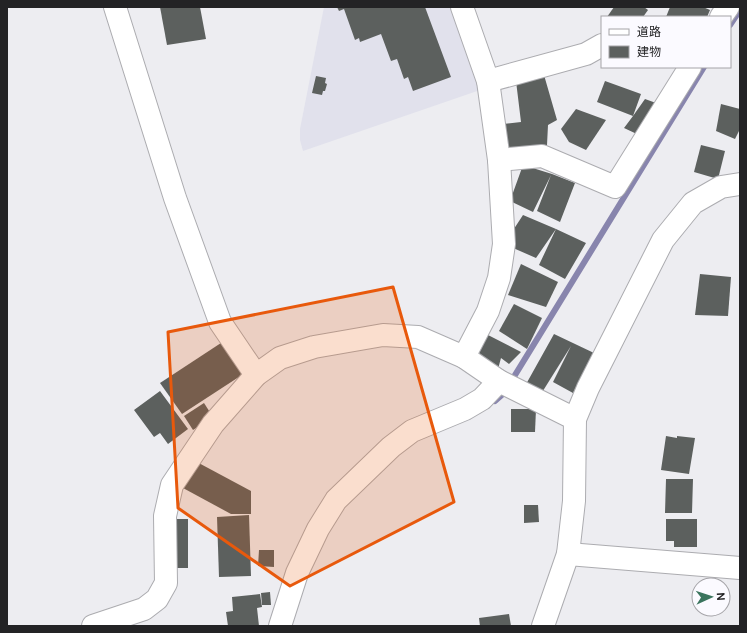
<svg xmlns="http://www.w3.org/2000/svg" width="747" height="633" font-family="'DM Sans','Noto Sans JP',sans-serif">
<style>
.built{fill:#e1e1ec}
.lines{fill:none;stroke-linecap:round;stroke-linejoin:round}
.stream{stroke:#8885ad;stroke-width:6}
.building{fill:#5c605e}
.minor-casing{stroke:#acacb0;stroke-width:24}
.minor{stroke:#fff;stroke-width:22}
.marked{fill:#e8590c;fill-opacity:0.2;stroke:#e8590c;stroke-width:3;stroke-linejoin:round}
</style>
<rect width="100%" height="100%" fill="#ededf1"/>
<path class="built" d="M 324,7 L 454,7 L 483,89 L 303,151 L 300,140 L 300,129 Z"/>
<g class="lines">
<g class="stream">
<path d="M 730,25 L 740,10"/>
<path d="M 495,401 L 504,393 L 704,67"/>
</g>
</g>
<g class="building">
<path d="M 160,7 L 200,7 L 206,39 L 167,45 Z"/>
<path d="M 337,7 L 425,7 L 451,77 L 413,91 L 408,77 L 404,79 L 397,59 L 391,61 L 381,34 L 360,42 L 359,38 L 355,40 L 344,9 L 339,11 Z"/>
<path d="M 614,7 L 644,7 L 648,10 L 643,17 L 607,17 Z"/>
<path d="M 670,7 L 703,7 L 710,10 L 707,17 L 666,17 Z"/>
<path d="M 544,75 L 557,120 L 548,125 L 547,145 L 504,150 L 503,124 L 521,122 L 516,81 Z"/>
<path d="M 316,76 L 326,78 L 325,83 L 327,84 L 325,91 L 323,91 L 322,95 L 312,93 Z"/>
<path d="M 605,81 L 641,94 L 633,116 L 645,99 L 656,103 L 639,135 L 624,128 L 633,116 L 597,102 Z"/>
<path d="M 721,104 L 740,109 L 740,129 L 735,139 L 716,131 Z"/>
<path d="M 576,109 L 606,120 L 586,150 L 569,142 L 561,129 Z"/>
<path d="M 701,145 L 725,151 L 718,179 L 694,172 Z"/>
<path d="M 523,165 L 552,174 L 575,183 L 560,222 L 537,211 L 551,175 L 533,212 L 510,201 Z"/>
<path d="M 523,215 L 556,229 L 586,243 L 565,279 L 539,265 L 556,229 L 536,258 L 504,244 Z"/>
<path d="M 521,264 L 558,282 L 546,307 L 508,295 Z"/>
<path d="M 700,274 L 731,277 L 728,316 L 695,315 Z"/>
<path d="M 514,304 L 542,318 L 527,349 L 499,331 Z"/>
<path d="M 554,334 L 594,353 L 573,393 L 553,382 L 571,346 L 541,394 L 525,386 Z"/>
<path d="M 488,335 L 521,352 L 509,364 L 501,358 L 498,369 L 477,357 Z"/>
<path d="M 224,341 L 245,373 L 182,414 L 160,383 Z"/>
<path d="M 160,391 L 188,429 L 168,444 L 160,433 L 154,437 L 134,410 Z"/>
<path d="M 204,403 L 213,417 L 193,430 L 184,416 Z"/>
<path d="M 511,409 L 536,409 L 535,432 L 511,432 Z"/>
<path d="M 666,436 L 677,438 L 677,436 L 695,438 L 689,474 L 661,470 Z"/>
<path d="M 195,461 L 251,491 L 251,514 L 231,514 L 183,488 Z"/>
<path d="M 666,479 L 693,479 L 692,513 L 665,513 Z"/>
<path d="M 524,505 L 538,505 L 539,522 L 524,523 Z"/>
<path d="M 249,515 L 251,576 L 219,577 L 217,517 Z"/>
<rect x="170" y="519" width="18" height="49"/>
<path d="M 666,519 L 697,519 L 697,547 L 674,547 L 674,541 L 666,541 Z"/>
<path d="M 259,550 L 274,550 L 274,567 L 258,566 Z"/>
<path d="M 270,592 L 271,605 L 262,605 L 261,593 Z"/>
<path d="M 260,594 L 262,607 L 257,608 L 259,626 L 228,626 L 226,612 L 233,611 L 232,597 Z"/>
<path d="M 509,614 L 511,626 L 480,626 L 479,618 Z"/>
</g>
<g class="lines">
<defs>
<g id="minor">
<path d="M 115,7 L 175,198 L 220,322 L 256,375"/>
<path d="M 462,7 L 488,81 L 499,160 L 504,244 L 499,278 L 488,311 L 464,357"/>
<path d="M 721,17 L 728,7"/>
<path d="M 488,81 L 586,54 L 602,45"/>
<path d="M 499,160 L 542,156 L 615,187 L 690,67"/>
<path d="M 568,554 L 740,568"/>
<path d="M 93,626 L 144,609 L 157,599 L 166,583 L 165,516 L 172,485 L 213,424 L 256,375 L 280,358 L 314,347 L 383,335 L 418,337 L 464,357 L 499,381 L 575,419"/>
<path d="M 280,626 L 297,573 L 318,529 L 336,500 L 391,447 L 412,431 L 465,409 L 482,399 L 499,381"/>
<path d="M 543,626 L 568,554 L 574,501 L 575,419 L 588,388 L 663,240 L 693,203 L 721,187 L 740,184"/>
</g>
</defs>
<use href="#minor" class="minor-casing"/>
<use href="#minor" class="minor"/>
</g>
<path class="marked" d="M 393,287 L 454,502 L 290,586 L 178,508 L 168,332 Z"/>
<rect width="747" height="633" fill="none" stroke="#232325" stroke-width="16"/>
<rect x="601" y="16" width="130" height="52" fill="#fbfaff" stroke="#a5a4a8"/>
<rect x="609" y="29" width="20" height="6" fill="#ffffff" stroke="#a5a4a8"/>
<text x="637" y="36" font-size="12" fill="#232325">道路</text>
<rect x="609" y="46" width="20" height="12" fill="#5c605e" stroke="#a5a4a8"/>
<text x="637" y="56" font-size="12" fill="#232325">建物</text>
<g transform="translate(711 597) rotate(87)"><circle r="19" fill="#fbfaff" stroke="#a5a4a8"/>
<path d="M0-3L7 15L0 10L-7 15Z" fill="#3a745d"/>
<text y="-6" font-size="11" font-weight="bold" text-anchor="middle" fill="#232325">N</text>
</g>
</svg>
